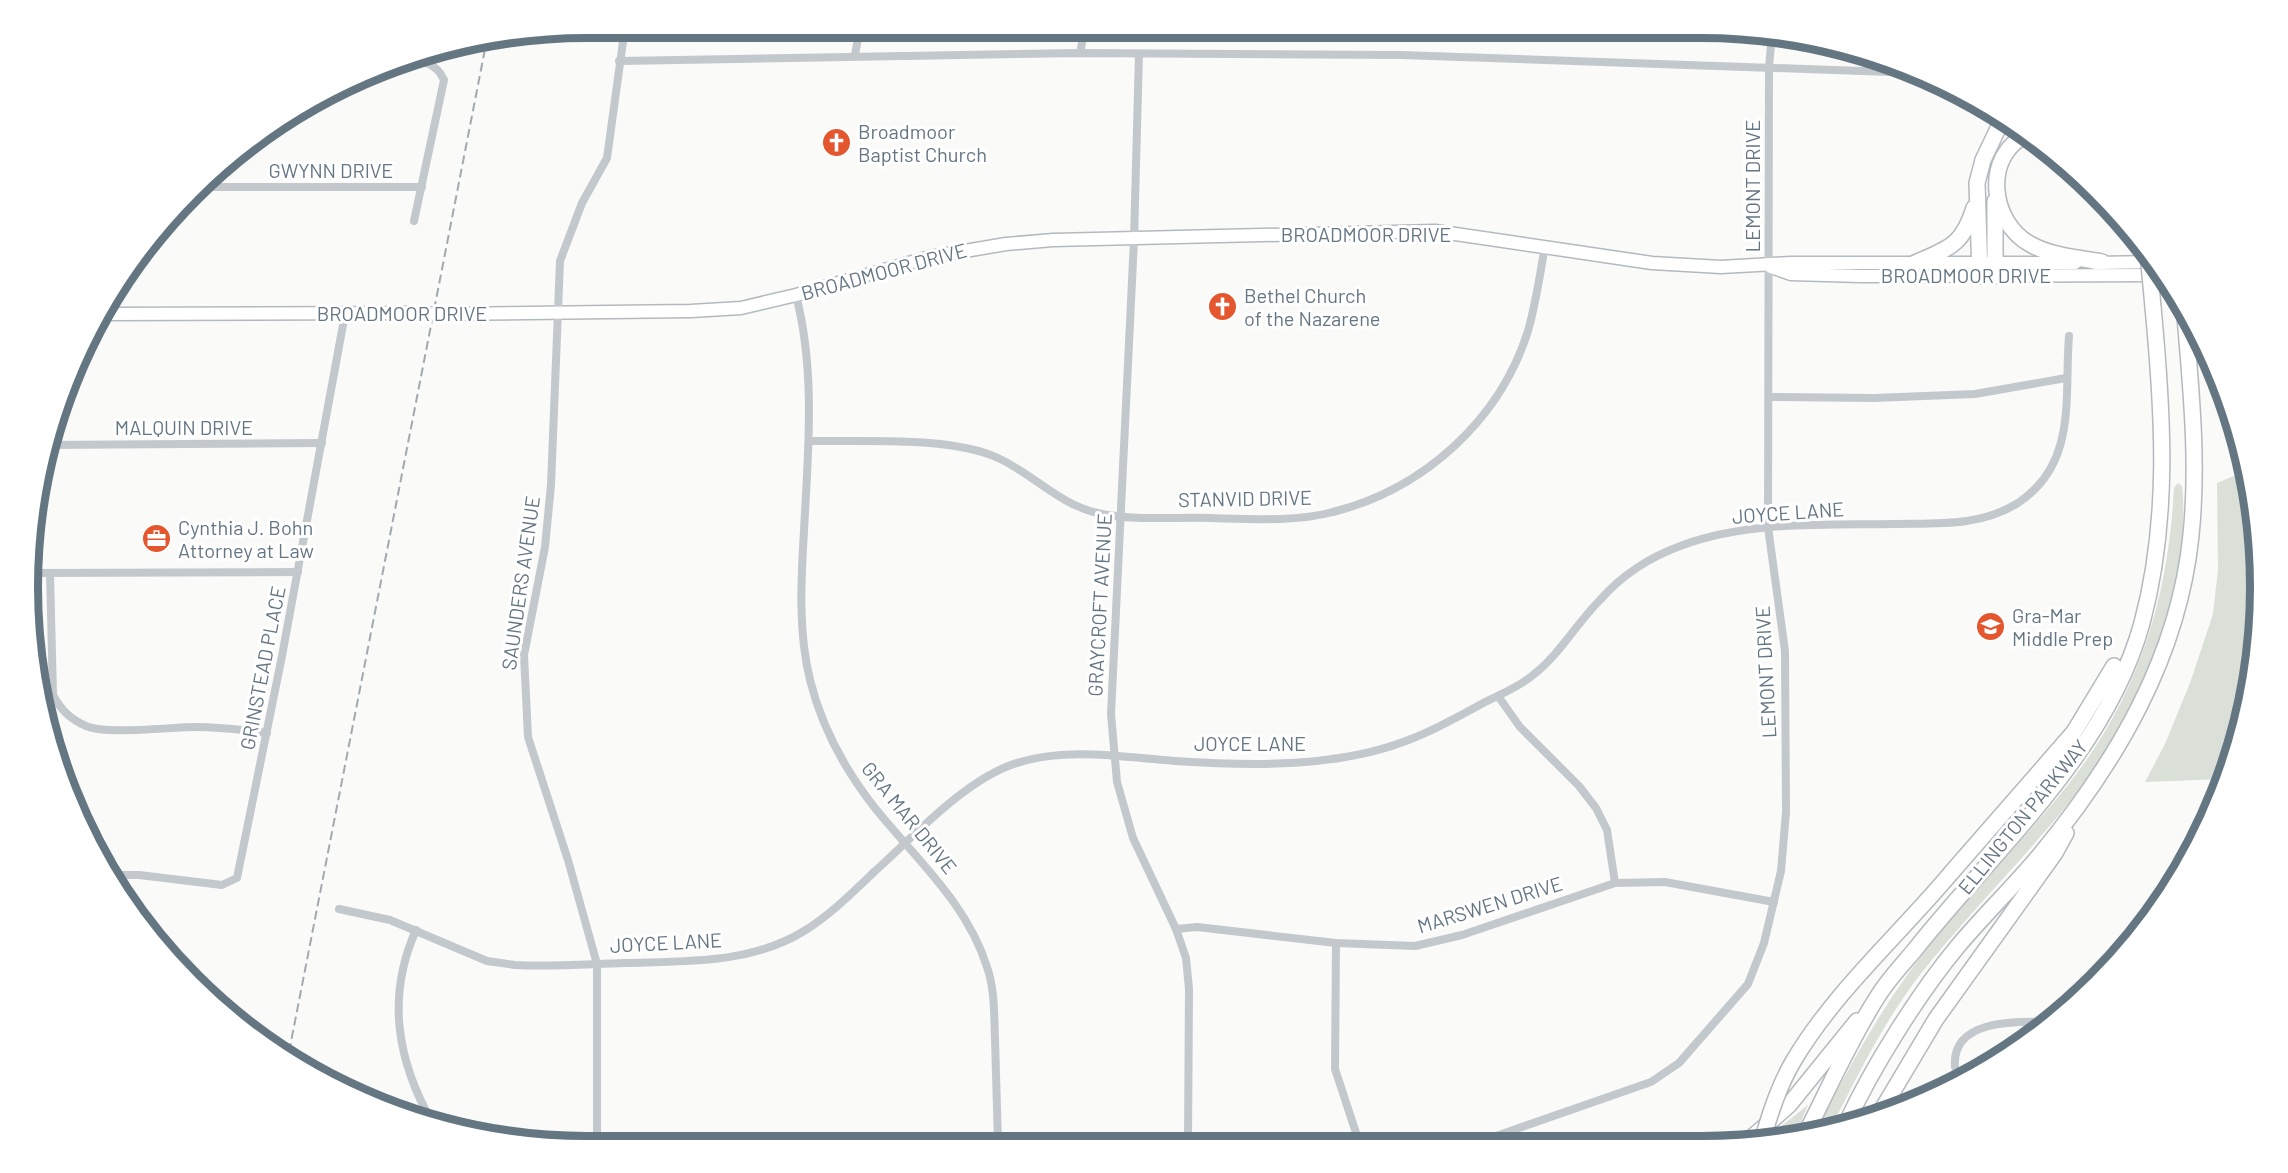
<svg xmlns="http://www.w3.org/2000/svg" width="2288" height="1173" font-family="Barlow,sans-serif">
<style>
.green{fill:#dadfd7}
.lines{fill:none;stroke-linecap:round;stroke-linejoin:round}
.secondary-casing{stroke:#b3babf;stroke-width:15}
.motorway-casing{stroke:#b4b9bd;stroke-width:18}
.minor{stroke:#c3c8cc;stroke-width:8}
.secondary{stroke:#fff;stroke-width:12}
.motorway{stroke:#fff;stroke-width:15}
.rail{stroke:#a2aab0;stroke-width:2;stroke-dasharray:9 4.5;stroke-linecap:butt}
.secondary-bridge-casing{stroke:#b3babf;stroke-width:15;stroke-linecap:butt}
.motorway-bridge-casing{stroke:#b4b9bd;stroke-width:18;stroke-linecap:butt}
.secondary-bridge{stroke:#fff;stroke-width:12}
.motorway-bridge{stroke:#fff;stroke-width:15}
.labels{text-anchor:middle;stroke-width:6;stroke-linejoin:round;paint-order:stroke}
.poi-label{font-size:20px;fill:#657683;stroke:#fff;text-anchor:start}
.street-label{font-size:20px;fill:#657683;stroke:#fff}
.rim{fill:none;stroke:#657683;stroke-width:8}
</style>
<rect width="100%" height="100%" fill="#fafaf8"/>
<g class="green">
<path d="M 2246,471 L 2256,514 L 2260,623 L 2242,732 L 2224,779 L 2145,782 L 2165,744 L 2190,683 L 2213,614 L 2218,570 L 2217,483 Z"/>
<path d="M 2178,483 L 2182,486 C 2186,522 2181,555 2174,590 C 2162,646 2140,706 2107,753 C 2051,833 1979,900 1919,976 C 1884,1022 1858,1074 1832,1126 L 1816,1130 C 1848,1070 1880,1009 1922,955 C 1967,896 2021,844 2067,786 C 2138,697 2168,601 2174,488 Z"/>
<path d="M 1808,1105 L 1795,1136 L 1772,1141 L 1775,1131 Z"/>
</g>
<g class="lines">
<defs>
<g id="secondary">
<path d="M 2095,263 L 2154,262"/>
<path d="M 1771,267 L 1791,274 L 1861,276 L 2163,275"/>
<path d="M 104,314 L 406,313"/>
<path d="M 443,314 L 691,311 L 741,308 L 796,295 L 930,257 L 1006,244 L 1053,240 L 1435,231 L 1652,263 L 1721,267 L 1791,263 L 2075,263"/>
</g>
<g id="motorway">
<path d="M 2028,134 C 1982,155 1990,222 2030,244 C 2051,256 2079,258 2102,262"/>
<path d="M 1995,201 L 1995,276"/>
<path d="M 1913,264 C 1948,248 1962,247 1974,208"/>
<path d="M 1980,276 L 1977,183 L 1983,160 L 2003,118"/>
<path d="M 1951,873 L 2074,732 L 2114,666"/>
<path d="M 1880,1113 L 1936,1019 L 2055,853 L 2066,833"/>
<path d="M 1847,1122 C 1873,1066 1919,993 1958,946 C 1984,915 2013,887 2039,856 C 2116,763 2179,657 2191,535 C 2199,459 2190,380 2184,304"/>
<path d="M 1806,1133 C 1829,1088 1851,1038 1878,996 C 1888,980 1901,966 1913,952 C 1994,849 2106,754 2142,623 C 2170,519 2163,413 2153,307"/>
<path d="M 1748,1141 L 1789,1105 L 1857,1021"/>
</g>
</defs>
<use href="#secondary" class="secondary-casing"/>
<use href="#motorway" class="motorway-casing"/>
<g class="minor">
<path d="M 1080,53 L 1085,28"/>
<path d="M 1139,54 L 1134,240 L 1111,714 L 1117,782 L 1133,838 L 1176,929 L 1186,958 L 1189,989 L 1188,1143"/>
<path d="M 855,55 L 860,27"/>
<path d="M 399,60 C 420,61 435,60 444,80 L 414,221"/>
<path d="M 619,61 L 1080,53 L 1401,55 L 1919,73"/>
<path d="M 204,187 L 422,187"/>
<path d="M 796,295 C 816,373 808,452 804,531 C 801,580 798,631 810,680 C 822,728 845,770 875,808 C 916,859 967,903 987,967 C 995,990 994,1015 995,1039 C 996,1074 997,1109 998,1143"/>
<path d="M 1770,397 L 1874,398 L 1975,394 L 2066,378"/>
<path d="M 809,441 C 862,442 951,436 998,458 C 1033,474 1059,504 1097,513 C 1133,521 1174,517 1211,518 C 1248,519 1297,522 1333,512 C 1424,489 1500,420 1528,331 C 1536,303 1540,274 1545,246"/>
<path d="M 46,445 L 322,443"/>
<path d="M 33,573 L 298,572"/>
<path d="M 50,573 L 53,695 C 61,710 70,719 86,726 C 108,735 170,727 197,727 C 221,727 244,730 267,733"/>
<path d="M 1498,696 L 1520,727 L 1579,786 L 1596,808 L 1607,830 L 1615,883"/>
<path d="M 109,875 L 139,875 L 222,885 L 237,878 L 282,656 L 345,314"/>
<path d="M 339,909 L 390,920 L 487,961 L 515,965 C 552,967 588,964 625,963 C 685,961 751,964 804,931 C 830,915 852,893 874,872 C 913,837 962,783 1011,765 C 1062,746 1123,757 1175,761 C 1252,766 1339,768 1411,739 C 1437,729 1461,715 1485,702 C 1501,694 1519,687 1533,675 C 1560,654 1576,624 1600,600 C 1622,575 1652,556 1683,545 C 1749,521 1824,525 1893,524 C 1935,523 1980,527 2018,503 C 2078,463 2064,397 2069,336"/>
<path d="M 1176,929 L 1197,927 L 1336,943 L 1415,946 L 1462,935 L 1615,883 L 1665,882 L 1774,902"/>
<path d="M 416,930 C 386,997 397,1061 433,1124"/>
<path d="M 1336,943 L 1335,1069 L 1359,1142"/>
<path d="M 1955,1067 C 1951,1020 2014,1021 2047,1022"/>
<path d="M 1479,1142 L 1651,1082 L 1679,1063 L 1748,984 L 1764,943 L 1781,871 L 1786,812 L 1785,651 L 1768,527 L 1769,67 L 1772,34"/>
<path d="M 597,1145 L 597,964 L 568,860 L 528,737 L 524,655 L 545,547 L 551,485 L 560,261 L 582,203 L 607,158 L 625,27"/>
</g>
<use href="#secondary" class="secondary"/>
<use href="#motorway" class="motorway"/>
<path class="rail" d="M 289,1052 L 486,44"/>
<defs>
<path id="secondary-bridge" d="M 406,313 L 443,314"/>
<g id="motorway-bridge">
<path d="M 2148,253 L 2153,307"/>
<path d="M 1762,1141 C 1770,1114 1779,1085 1794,1060 C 1836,990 1899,935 1951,873"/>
</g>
</defs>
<use href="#secondary-bridge" class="secondary-bridge-casing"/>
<use href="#motorway-bridge" class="motorway-bridge-casing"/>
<use href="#secondary-bridge" class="secondary-bridge"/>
<use href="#motorway-bridge" class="motorway-bridge"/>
</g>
<defs>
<symbol id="church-disc" viewBox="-11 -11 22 22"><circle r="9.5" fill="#e4572e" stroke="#fff"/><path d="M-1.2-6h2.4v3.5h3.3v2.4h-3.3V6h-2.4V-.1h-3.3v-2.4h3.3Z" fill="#fff"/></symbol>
<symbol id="office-disc" viewBox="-11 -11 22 22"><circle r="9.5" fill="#e4572e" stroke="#fff"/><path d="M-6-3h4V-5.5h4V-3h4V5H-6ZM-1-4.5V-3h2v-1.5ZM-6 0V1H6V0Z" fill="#fff"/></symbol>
<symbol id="school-disc" viewBox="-11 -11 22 22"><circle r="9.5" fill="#e4572e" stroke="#fff"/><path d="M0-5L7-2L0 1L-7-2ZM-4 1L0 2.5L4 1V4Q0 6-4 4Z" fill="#fff"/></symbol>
</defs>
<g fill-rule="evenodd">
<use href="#church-disc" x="820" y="126" width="33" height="33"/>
<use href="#church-disc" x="1206" y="290" width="33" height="33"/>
<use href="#office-disc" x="140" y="522" width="33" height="33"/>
<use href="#school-disc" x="1974" y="610" width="33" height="33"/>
</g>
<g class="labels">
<g class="poi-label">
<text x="858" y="139">Broadmoor<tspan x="858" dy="23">Baptist Church</tspan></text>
<text x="1244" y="303">Bethel Church<tspan x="1244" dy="23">of the Nazarene</tspan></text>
<text x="178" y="535">Cynthia J. Bohn<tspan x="178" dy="23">Attorney at Law</tspan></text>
<text x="2012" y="623">Gra-Mar<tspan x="2012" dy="23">Middle Prep</tspan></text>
</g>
<g class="street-label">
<text x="331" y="178">GWYNN DRIVE</text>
<text transform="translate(1753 186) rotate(-90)" y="7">LEMONT DRIVE</text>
<text x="1366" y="242">BROADMOOR DRIVE</text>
<text transform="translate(884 272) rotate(-15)" y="7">BROADMOOR DRIVE</text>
<text x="1966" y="283">BROADMOOR DRIVE</text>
<text x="402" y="321">BROADMOOR DRIVE</text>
<text x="184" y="435">MALQUIN DRIVE</text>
<text transform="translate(1245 499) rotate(-1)" y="7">STANVID DRIVE</text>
<text transform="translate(1788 513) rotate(-4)" y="7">JOYCE LANE</text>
<text transform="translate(521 583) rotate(-82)" y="7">SAUNDERS AVENUE</text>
<text transform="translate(1100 605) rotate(-87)" y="7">GRAYCROFT AVENUE</text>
<text transform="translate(263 668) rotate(-79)" y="7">GRINSTEAD PLACE</text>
<text transform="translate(1766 672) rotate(-93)" y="7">LEMONT DRIVE</text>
<text x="1250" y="751">JOYCE LANE</text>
<text transform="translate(2023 817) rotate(-51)" y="7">ELLINGTON PARKWAY</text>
<text transform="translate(909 818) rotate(51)" y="7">GRA MAR DRIVE</text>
<text transform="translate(1490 905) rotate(-17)" y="7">MARSWEN DRIVE</text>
<text transform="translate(666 943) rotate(-3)" y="7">JOYCE LANE</text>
</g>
</g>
<path d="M0 0H2288V1173H0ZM587 38H1701A549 549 0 0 1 2250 587V587A549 549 0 0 1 1701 1136H587A549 549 0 0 1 38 587V587A549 549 0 0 1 587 38Z" fill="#fff" fill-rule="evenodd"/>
<path class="rim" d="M587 38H1701A549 549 0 0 1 2250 587V587A549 549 0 0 1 1701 1136H587A549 549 0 0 1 38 587V587A549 549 0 0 1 587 38Z"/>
</svg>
